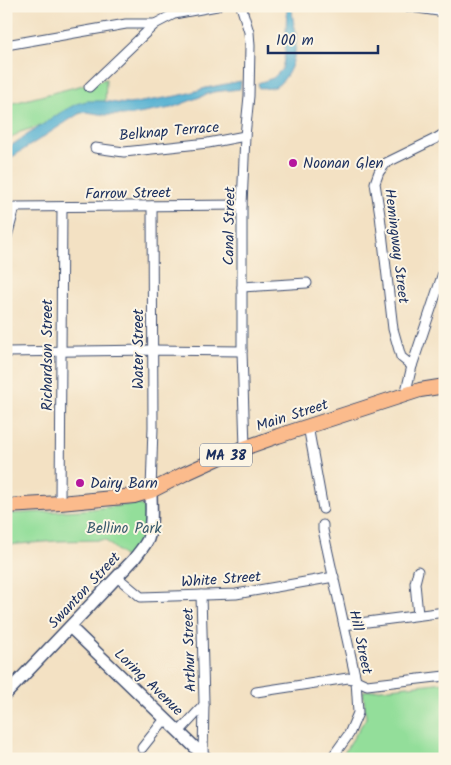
<svg xmlns="http://www.w3.org/2000/svg" width="451" height="765" font-family="Kalam,sans-serif">
<style>
.green{fill:#93de9a;stroke:#57867c}
.water{fill:#53b0d2;stroke:#377098}
.lines{fill:none;stroke-linecap:round;stroke-linejoin:round}
.minor-casing{stroke:#3b4a6d;stroke-width:11}
.tertiary-casing{stroke:#3b4a6d;stroke-width:14}
.primary-casing{stroke:#3b4a6d;stroke-width:16}
.minor{stroke:#fff;stroke-width:9}
.tertiary{stroke:#fff;stroke-width:11}
.primary{stroke:#fbbb8c;stroke-width:14}
.poi-dot{fill:#b5179e;stroke:#fcf5e5;stroke-width:2}
.labels{text-anchor:middle;stroke-width:4;stroke-linejoin:round;paint-order:stroke}
.shield{fill:#fcf5e5;stroke:#5e6a86;stroke-width:1}
.shield-label{font-size:14px;font-weight:bold;fill:#1b2f5e}
.street-label{font-size:15px;fill:#1b2f5e;stroke:#fcf5e5}
.poi-label{font-size:15px;fill:#1b2f5e;stroke:#fcf5e5;text-anchor:start}
.park-label{font-size:15px;fill:#395b6d;stroke:#fcf5e5}
</style>
<rect width="100%" height="100%" fill="#fcf5e5"/>
<filter id="ink" filterUnits="userSpaceOnUse"><feTurbulence type="fractalNoise" baseFrequency=".02" numOctaves="2"/><feDisplacementMap in="SourceGraphic" scale="10" xChannelSelector="R" yChannelSelector="G"/><feConvolveMatrix kernelMatrix="1 2 1 2 8 2 1 2 1" color-interpolation-filters="sRGB"/></filter>
<filter id="wash" filterUnits="userSpaceOnUse"><feTurbulence type="fractalNoise" baseFrequency=".0096" numOctaves="4" result="noise"/><feDisplacementMap in="SourceGraphic" scale="20" xChannelSelector="R" yChannelSelector="G"/><feGaussianBlur stdDeviation="1.12" result="paint"/><feColorMatrix in="noise" values="0 0 0 0 0 0 0 0 0 0 0 0 0 0 0 0 0 1.4 0 .05"/><feComposite in="paint" operator="in"/></filter>
<g filter="url(#wash)">
<rect width="100%" height="100%" fill="#f3e1c3"/>
<g class="green">
<path d="M 106,79 L 105,106 L 20,132 L 6,142 L 6,105 Z"/>
<path d="M 136,504 C 142,505 146,507 148,514 L 144,540 L 127,559 L 105,540 L 57,541 L 6,545 L 6,514 L 82,510 Z"/>
<path d="M 445,682 L 445,759 L 340,759 L 366,718 L 363,691 Z"/>
</g>
<g class="water">
<path d="M 287,6 L 291,6 C 293,11 292,14 293,18 C 293,23 296,28 296,34 C 297,52 292,77 275,87 C 270,89 264,88 259,88 L 258,83 L 273,78 L 282,69 L 285,54 Z"/>
<path d="M 241,81 L 240,89 L 213,92 L 171,108 L 133,115 L 105,115 L 87,112 L 80,113 L 6,161 L 6,149 L 60,113 L 76,104 L 87,101 L 104,101 L 117,103 L 129,104 L 171,97 L 186,94 L 206,88 Z"/>
</g>
</g>
<g filter="url(#ink)">
<g class="lines">
<defs>
<g id="minor">
<path d="M 241,6 L 249,32 L 250,46 L 249,96 L 245,136 L 242,205 L 242,351 L 245,448"/>
<path d="M 404,6 L 445,12"/>
<path d="M 6,45 L 126,24 L 155,24 L 174,14 L 217,6"/>
<path d="M 89,87 L 155,24"/>
<path d="M 95,148 L 124,152 L 208,143 L 245,136"/>
<path d="M 6,240 L 15,207 L 242,205"/>
<path d="M 242,287 L 307,283"/>
<path d="M 6,352 L 152,350 L 242,351"/>
<path d="M 412,366 L 401,357 L 393,329 L 380,215 L 375,183 L 379,172 L 386,163 L 437,138 L 445,133"/>
<path d="M 405,395 L 412,366 L 445,267"/>
<path d="M 308,426 L 323,509"/>
<path d="M 151,491 L 153,427 L 152,206"/>
<path d="M 60,503 L 62,207"/>
<path d="M 323,525 L 323,530 L 356,680 L 358,713 L 349,734 L 331,759"/>
<path d="M 418,571 L 415,583 L 418,615"/>
<path d="M 117,577 L 141,597 L 236,594 L 334,577"/>
<path d="M 201,595 L 204,702 L 203,756"/>
<path d="M 344,625 L 445,612"/>
<path d="M 256,692 L 348,678 L 356,680 L 367,685 L 445,676"/>
<path d="M 179,732 L 204,705"/>
<path d="M 142,748 L 165,719"/>
</g>
<g id="tertiary">
<path d="M 70,627 L 207,759"/>
<path d="M 6,694 L 134,559 C 138,553 145,546 148,539 C 153,524 151,507 151,491"/>
</g>
<path id="primary" d="M 6,506 L 60,503 L 134,496 L 151,491 L 184,474 L 230,453 L 278,436 L 420,390 L 445,386"/>
</defs>
<use href="#minor" class="minor-casing"/>
<use href="#tertiary" class="tertiary-casing"/>
<use href="#primary" class="primary-casing"/>
<use href="#minor" class="minor"/>
<use href="#tertiary" class="tertiary"/>
<use href="#primary" class="primary"/>
</g>
</g>
<g class="poi-dot">
<circle cx="293" cy="163" r="5"/>
<circle cx="80" cy="483" r="5"/>
</g>
<g class="labels">
<rect class="shield" x="200" y="443.5" width="52" height="23" rx="4"/>
<g class="shield-label">
<text x="226" y="460">MA 38</text>
</g>
<g class="street-label">
<text transform="translate(169 131) rotate(-5)" y="5">Belknap Terrace</text>
<text transform="translate(128 193) rotate(-1)" y="5">Farrow Street</text>
<text transform="translate(229 226) rotate(-89)" y="5">Canal Street</text>
<text transform="translate(397 246) rotate(83)" y="5">Hemingway Street</text>
<text transform="translate(138 349) rotate(-90)" y="5">Water Street</text>
<text transform="translate(47 355) rotate(-90)" y="5">Richardson Street</text>
<text transform="translate(292 415) rotate(-18)" y="5">Main Street</text>
<text transform="translate(221 579) rotate(-4)" y="5">White Street</text>
<text transform="translate(84 590) rotate(-47)" y="5">Swanton Street</text>
<text transform="translate(361 642) rotate(78)" y="5">Hill Street</text>
<text transform="translate(189 650) rotate(-92)" y="5">Arthur Street</text>
<text transform="translate(149 682) rotate(44)" y="5">Loring Avenue</text>
</g>
<g class="poi-label">
<text x="303" y="168">Noonan Glen</text>
<text x="90" y="488">Dairy Barn</text>
</g>
<g class="park-label">
<text x="124" y="533">Bellino Park</text>
</g>
</g>
<rect width="451" height="765" fill="none" stroke="#fcf5e5" stroke-width="25"/>
<path d="M268 45v8h110v-8" fill="none" stroke="#1b2f5e" stroke-width="2.5"/>
<text x="276" y="45" font-size="15" fill="#1b2f5e" stroke="#fcf5e5" stroke-width="4" paint-order="stroke">100 m</text>
</svg>
